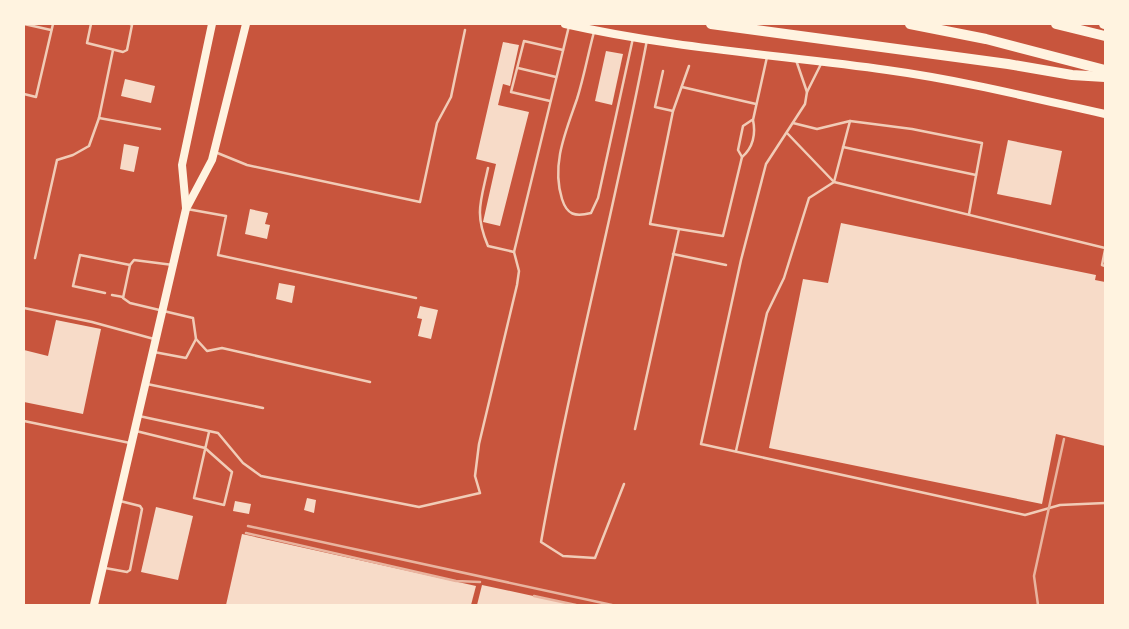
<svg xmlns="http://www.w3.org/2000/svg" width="1129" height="629" font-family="Manrope,sans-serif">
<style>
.building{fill:#f7dbc8}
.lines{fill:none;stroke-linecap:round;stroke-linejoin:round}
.service{stroke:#f1ccb7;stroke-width:2.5}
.secondary{stroke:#fff3e0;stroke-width:8}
.motorway{stroke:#fff3e0;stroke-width:10}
.rail{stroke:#e9b49f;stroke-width:2.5}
</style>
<rect width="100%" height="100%" fill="#c8553d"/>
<g class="building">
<path d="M 503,42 L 519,45 L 510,86 L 503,84 L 498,105 L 529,112 L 500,226 L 483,222 L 496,164 L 476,159 Z"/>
<path d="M 606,51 L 623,54 L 612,105 L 595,101 Z"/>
<path d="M 125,79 L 155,86 L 151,103 L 121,96 Z"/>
<path d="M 1008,140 L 1062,151 L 1051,205 L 997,194 Z"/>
<path d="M 124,144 L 139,147 L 134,172 L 120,169 Z"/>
<path d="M 250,209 L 268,213 L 265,224 L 270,225 L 267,239 L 245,234 Z"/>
<path d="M 841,223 L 1096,275 L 1095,280 L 1105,282 L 1105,446 L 1056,434 L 1042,504 L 769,448 L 803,279 L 828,283 Z"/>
<path d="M 279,283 L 295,286 L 292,303 L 276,299 Z"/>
<path d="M 420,306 L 438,310 L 431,339 L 418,336 L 422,319 L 417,318 Z"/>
<path d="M 56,320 L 101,329 L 83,414 L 24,402 L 24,350 L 48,356 Z"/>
<path d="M 307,498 L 316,500 L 314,513 L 304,510 Z"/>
<path d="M 235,501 L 251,504 L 249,514 L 233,511 Z"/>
<path d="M 156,507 L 193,516 L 178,580 L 141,572 Z"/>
<path d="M 242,534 L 476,586 L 471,605 L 226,605 Z"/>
<path d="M 482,585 L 570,604 L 570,605 L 477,605 Z"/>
</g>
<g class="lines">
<g class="service">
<path d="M 24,24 L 51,30"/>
<path d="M 91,24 L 87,43 L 123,52 L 127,50 L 132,25 L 130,24"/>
<path d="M 594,32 C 588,54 584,77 577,99 C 566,131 551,164 562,199 C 567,215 575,217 591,213 L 598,198 L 633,38"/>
<path d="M 796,60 L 807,92"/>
<path d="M 822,62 L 807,92 L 805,104 L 766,164 L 741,260 L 701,444 L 1025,515 L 1060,505 L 1105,503"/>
<path d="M 518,68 L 556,77"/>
<path d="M 663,71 L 655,107 L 673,111"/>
<path d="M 682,87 L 756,104"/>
<path d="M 24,94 L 36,97 L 53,24"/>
<path d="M 550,101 L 511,92 L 524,41 L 563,50"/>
<path d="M 99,118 L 160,129"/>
<path d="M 793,123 L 817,129 L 850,121 L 912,129 L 982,143 L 969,214"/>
<path d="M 787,133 L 834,182 L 1105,248"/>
<path d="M 843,147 L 976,175"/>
<path d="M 215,152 L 247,165 L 420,202 L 437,123 L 451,97 L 465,30"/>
<path d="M 742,157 L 738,150 L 743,126 L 752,120"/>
<path d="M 488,168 C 481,201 474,213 488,246 L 514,252 L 569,26"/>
<path d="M 187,209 L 226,216 L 218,255 L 416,298"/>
<path d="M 679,229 L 650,224 L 673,111 L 689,66"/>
<path d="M 1105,250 L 1102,265 L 1105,266"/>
<path d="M 673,254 L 726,265"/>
<path d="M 35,258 L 57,160 L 73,155 L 89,146 L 99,118 L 113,50"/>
<path d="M 173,265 L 134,260 L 130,265 L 123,298 L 130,303 L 193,318 L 196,339 L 207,351 L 222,348 L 370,382"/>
<path d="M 105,293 L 73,286 L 80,255 L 130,265"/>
<path d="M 112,295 L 123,297"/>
<path d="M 24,308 L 92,322 L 154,339"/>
<path d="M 154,352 L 186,358 L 196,339"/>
<path d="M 147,384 L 263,408"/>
<path d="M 139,416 L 218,433 L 243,463 L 261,476 L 419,507 L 480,493 L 475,476 L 479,444 L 517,285 L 519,271 L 514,252"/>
<path d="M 24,421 L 130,443"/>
<path d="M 635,429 L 679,229 L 723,236 L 742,157 C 753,148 756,134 753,120 L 767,57"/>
<path d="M 136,431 L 205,448 L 232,472 L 224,505 L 194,498 L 209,432"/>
<path d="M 736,451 L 767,313 L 784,278 L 809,198 L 834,182 L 850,121"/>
<path d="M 624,484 L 595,558 L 563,556 L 541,542 C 571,373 615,208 647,40"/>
<path d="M 105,568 L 127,572 L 130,570 L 142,509 L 140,506 L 120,501"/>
</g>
<g class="secondary">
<path d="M 565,24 C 671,48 779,55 887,70 C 960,80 1033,98 1105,114"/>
<path d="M 186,208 L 182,165 L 212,24"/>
<path d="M 94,605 L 186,209 L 212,160 L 246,24"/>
</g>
<g class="motorway">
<path d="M 711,24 L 1008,64 L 1072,75 L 1105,77"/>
<path d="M 910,24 L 986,39 L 1105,70"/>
<path d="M 1056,24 L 1105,36"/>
<path d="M 1104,24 L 1105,24"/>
</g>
<g class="rail">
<path d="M 248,526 L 612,605"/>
<path d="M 246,533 L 456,581 L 480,582"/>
<path d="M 534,596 L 576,605"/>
<path d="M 1038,605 L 1034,576 L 1064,439"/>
</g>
</g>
<rect width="1129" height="629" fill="none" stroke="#fff3e0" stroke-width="50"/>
</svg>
